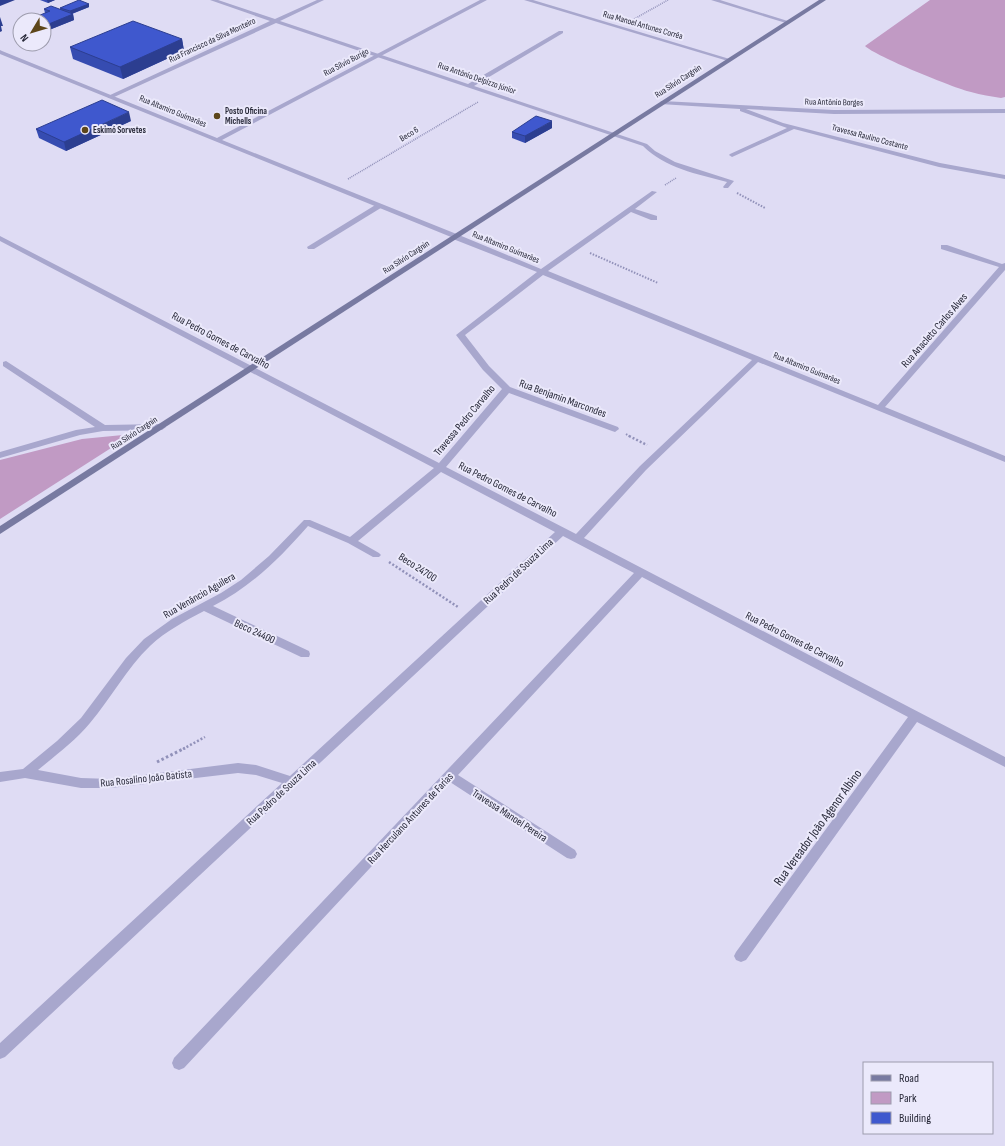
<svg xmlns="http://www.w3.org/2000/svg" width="1005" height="1146" font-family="'Sofia Sans Condensed',sans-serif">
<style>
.green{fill:#c19ac4}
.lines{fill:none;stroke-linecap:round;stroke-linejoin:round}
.path-far3{stroke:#9191b9;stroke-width:1.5;stroke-dasharray:1 1;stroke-linecap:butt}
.path-far2{stroke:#9191b9;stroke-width:2;stroke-dasharray:1.5 1.5;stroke-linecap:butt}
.path-far1{stroke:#9191b9;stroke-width:2.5;stroke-dasharray:2 2;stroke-linecap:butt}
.path{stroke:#9191b9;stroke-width:3;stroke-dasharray:2.5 2.5;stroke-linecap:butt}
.minor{fill:#a8a7cd;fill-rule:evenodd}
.tertiary{fill:#a8a7cd;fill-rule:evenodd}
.secondary{fill:#787aa1;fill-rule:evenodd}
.wall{fill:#364cb1}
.shaded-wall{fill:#2c3e90}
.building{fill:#3f58ce;stroke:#2c3e90}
.poi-dot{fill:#5d461a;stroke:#ebe9fb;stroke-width:1.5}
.labels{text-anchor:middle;stroke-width:4;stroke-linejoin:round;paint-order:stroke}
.far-street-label{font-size:9px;fill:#282939;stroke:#ebe9fb}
.far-poi-label{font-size:9px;font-weight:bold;fill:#282939;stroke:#ebe9fb;text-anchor:start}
.street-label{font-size:11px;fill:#282939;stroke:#ebe9fb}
.near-street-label{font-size:13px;fill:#282939;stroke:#ebe9fb}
</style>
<rect width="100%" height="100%" fill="#dfdcf4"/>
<g class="green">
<path d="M 930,0 L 1005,0 L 1005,97 L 1001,98 C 991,96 981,95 971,92 C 954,88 875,56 865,46 Z"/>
<path d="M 133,434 L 0,519 L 0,460 L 82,439 Z"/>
</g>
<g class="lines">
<g class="path-far3">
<path d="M 634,19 L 668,0"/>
<path d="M 348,179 L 478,102"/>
<path d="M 665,185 L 676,178"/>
</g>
<g class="path-far2">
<path d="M 737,193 L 765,208"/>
<path d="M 590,253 L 658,283"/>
<path d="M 626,434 L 631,437"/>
</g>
<g class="path-far1">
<path d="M 629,436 L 647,445"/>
<path d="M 389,562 L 458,607"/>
<path d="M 183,749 L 205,737"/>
</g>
<path class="path" d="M 157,762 L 185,748"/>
<g class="minor">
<path d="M 210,0 L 218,0 L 275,19 L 317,0 L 324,0 L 280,21 L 468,84 L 559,31 L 563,31 L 563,33 L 474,86 L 647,144 L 655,151 L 675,162 L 734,181 L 728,188 L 724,188 L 723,187 L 727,182 C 697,174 665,168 643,146 L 276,23 L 112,98 L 108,98 L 108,96 L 270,21 Z"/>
<path d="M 524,0 L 533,0 L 733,60 L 728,61 Z"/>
<path d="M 711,0 L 720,0 L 791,22 L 786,23 Z"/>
<path d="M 662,101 L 834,110 L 1005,109 L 1005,113 L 834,114 L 746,109 L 783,123 L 940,163 L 1005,175 L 1005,179 L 939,167 L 794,129 L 732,157 L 729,155 L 730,154 L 787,128 L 740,111 L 740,109 L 660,104 L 660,102 Z"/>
<path d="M 652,191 L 657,192 L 635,209 L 657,216 L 657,220 L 651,220 L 631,212 L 548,271 L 878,405 L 999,267 L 941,249 L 941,245 L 947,245 L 1002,264 L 1005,263 L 1005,270 L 885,407 L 1005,456 L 1005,462 L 758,362 L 646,470 L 584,538 L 1005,757 L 1005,767 L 917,722 L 746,960 L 741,962 L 736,960 L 734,956 L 736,952 L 908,717 L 642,577 L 458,775 L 575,850 L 577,854 L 575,858 L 571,859 L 567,858 L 450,782 L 184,1068 L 179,1070 L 174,1068 L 172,1063 L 174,1058 L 634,573 L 563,536 L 5,1057 L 0,1059 L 0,1043 L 282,783 L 256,775 L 238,773 L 111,788 L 81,788 L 25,778 L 0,782 L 0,772 L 23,769 L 57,741 L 81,718 L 126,658 L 144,639 L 172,619 L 221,593 L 241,580 L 269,556 L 304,520 L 310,520 L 350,537 L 434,468 L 0,241 L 0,236 L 439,463 L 502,389 L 483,370 L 456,335 L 537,272 L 453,239 L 453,235 L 459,235 L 541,269 ZM 543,275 L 752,360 L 640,466 L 576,534 L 446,467 L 509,393 L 612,431 L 615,432 L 619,429 L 618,427 L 510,387 L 489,366 L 465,335 ZM 441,472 L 555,532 L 290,776 L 256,765 L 238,763 L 111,779 L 81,778 L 38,770 C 56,755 75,741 90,723 C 111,698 127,668 150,646 C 166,631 185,621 204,611 L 301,657 L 309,657 L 310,654 L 309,651 L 213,606 C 251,587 280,558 308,526 L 348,543 L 373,557 L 379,557 L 381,555 L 379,553 L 358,541 Z"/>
<path d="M 377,204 L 384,206 L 314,249 L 308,249 L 307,247 Z"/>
<path d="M 6,361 L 105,425 L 162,424 L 166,427 L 162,430 L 103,431 L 80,435 L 0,458 L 0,452 L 76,430 L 95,427 L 3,366 L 3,362 Z"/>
</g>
<path class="tertiary" d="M 480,0 L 487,0 L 222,140 L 459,235 L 460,237 L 456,239 L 0,54 L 0,50 L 2,51 L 217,138 Z"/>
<path class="secondary" d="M 819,0 L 826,0 L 0,534 L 0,526 Z"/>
</g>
<g class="wall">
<path d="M 40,0 L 55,0 L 48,3 Z"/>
<path d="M 89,4 L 89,7 L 72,14 L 73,14 L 74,20 L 44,32 L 44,20 L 45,13 L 44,9 L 61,10 L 60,8 Z"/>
<path d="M 20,23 L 20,30 L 19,30 L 18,24 Z"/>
<path d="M 182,39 L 184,51 L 123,79 L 73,59 L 70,47 Z"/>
<path d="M 131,121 L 66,151 L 39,138 L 36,129 Z"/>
<path d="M 552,128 L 525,143 L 512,138 L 512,132 Z"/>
</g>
<g class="shaded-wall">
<path d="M 0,0 L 15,0 L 0,6 Z"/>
<path d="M 47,0 L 55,0 L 48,3 Z"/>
<path d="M 89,4 L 89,7 L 71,14 L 70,11 Z"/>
<path d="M 73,14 L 74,20 L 44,32 L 44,26 Z"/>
<path d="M 0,17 L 3,26 L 1,26 L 2,31 L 0,32 Z"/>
<path d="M 182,39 L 184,51 L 123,79 L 120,67 Z"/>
<path d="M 129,112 L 131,121 L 66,151 L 64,142 Z"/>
<path d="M 552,121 L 552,128 L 525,143 L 525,136 Z"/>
</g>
<g class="building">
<path d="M 79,0 L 89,4 L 70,11 L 60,8 Z"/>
<path d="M 51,6 L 73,14 L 44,26 L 44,20 L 28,20 L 50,11 L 44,9 Z"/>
<path d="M 133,21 L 182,39 L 120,67 L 70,47 Z"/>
<path d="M 102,100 L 129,112 L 64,142 L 36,129 Z"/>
<path d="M 536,116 L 552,121 L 525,136 L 512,132 Z"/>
</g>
<g class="poi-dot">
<circle cx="217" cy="116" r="4"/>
<circle cx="85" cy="130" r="4"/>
</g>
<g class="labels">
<g class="far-street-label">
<text transform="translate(643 25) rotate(16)" y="3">Rua Manoel Antunes Corrêa</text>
<text transform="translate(212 40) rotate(-25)" y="3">Rua Francisco da Silva Monteiro</text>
<text transform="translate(346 62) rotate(-28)" y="3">Rua Sílvio Burigo</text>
<text transform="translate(477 78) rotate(19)" y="3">Rua Antônio Delpizzo Júnior</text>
<text transform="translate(678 81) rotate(-33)" y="3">Rua Sílvio Cargnin</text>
<text transform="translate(834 102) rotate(1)" y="3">Rua Antônio Borges</text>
<text transform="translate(173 111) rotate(22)" y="3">Rua Altamiro Guimarães</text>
<text transform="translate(409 134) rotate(-31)" y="3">Beco 6</text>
<text transform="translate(870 137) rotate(15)" y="3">Travessa Raulino Costante</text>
<text transform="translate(506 247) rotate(22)" y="3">Rua Altamiro Guimarães</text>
<text transform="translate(406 257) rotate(-33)" y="3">Rua Sílvio Cargnin</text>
<text transform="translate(807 368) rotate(22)" y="3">Rua Altamiro Guimarães</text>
<text transform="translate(134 433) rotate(-33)" y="3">Rua Sílvio Cargnin</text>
</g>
<g class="far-poi-label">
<text x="225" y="114">Posto Oficina<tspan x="225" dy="10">Michells</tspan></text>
<text x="93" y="133">Eskimó Sorvetes</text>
</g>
<g class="street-label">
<text transform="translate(934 330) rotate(-49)" y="4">Rua Anacleto Carlos Alves</text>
<text transform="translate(221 340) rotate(28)" y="4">Rua Pedro Gomes de Carvalho</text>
<text transform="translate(563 398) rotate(20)" y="4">Rua Benjamin Marcondes</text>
<text transform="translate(464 420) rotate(-50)" y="4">Travessa Pedro Carvalho</text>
<text transform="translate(508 489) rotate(27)" y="4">Rua Pedro Gomes de Carvalho</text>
<text transform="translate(418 567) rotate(33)" y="4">Beco 24700</text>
<text transform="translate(518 571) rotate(-43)" y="4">Rua Pedro de Souza Lima</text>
<text transform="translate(199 595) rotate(-30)" y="4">Rua Venâncio Aguilera</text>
<text transform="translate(255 631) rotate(25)" y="4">Beco 24400</text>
<text transform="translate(795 639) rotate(27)" y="4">Rua Pedro Gomes de Carvalho</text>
<text transform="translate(146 778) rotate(-6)" y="4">Rua Rosalino João Batista</text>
<text transform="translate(281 792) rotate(-43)" y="4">Rua Pedro de Souza Lima</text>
<text transform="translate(510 815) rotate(33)" y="4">Travessa Manoel Pereira</text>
<text transform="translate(410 818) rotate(-47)" y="4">Rua Herculano Antunes de Farias</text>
</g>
<g class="near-street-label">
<text transform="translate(817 827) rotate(-54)" y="5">Rua Vereador João Agenor Albino</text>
</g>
</g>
<rect x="863" y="1062" width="130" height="72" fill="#ebe9fb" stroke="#9d9cad"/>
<rect x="871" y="1075" width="20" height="6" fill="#787aa1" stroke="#9d9cad"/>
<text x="899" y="1082" font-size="12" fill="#282939">Road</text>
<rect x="871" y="1092" width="20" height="12" fill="#c19ac4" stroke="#9d9cad"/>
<text x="899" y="1102" font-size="12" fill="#282939">Park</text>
<rect x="871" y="1112" width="20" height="12" fill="#3f58ce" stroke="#9d9cad"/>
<text x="899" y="1122" font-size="12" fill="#282939">Building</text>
<g transform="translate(32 32) rotate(232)"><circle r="19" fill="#ebe9fb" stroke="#9d9cad"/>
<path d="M0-3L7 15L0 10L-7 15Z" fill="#5d461a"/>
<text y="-6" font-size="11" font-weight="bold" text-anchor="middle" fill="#282939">N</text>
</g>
</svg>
